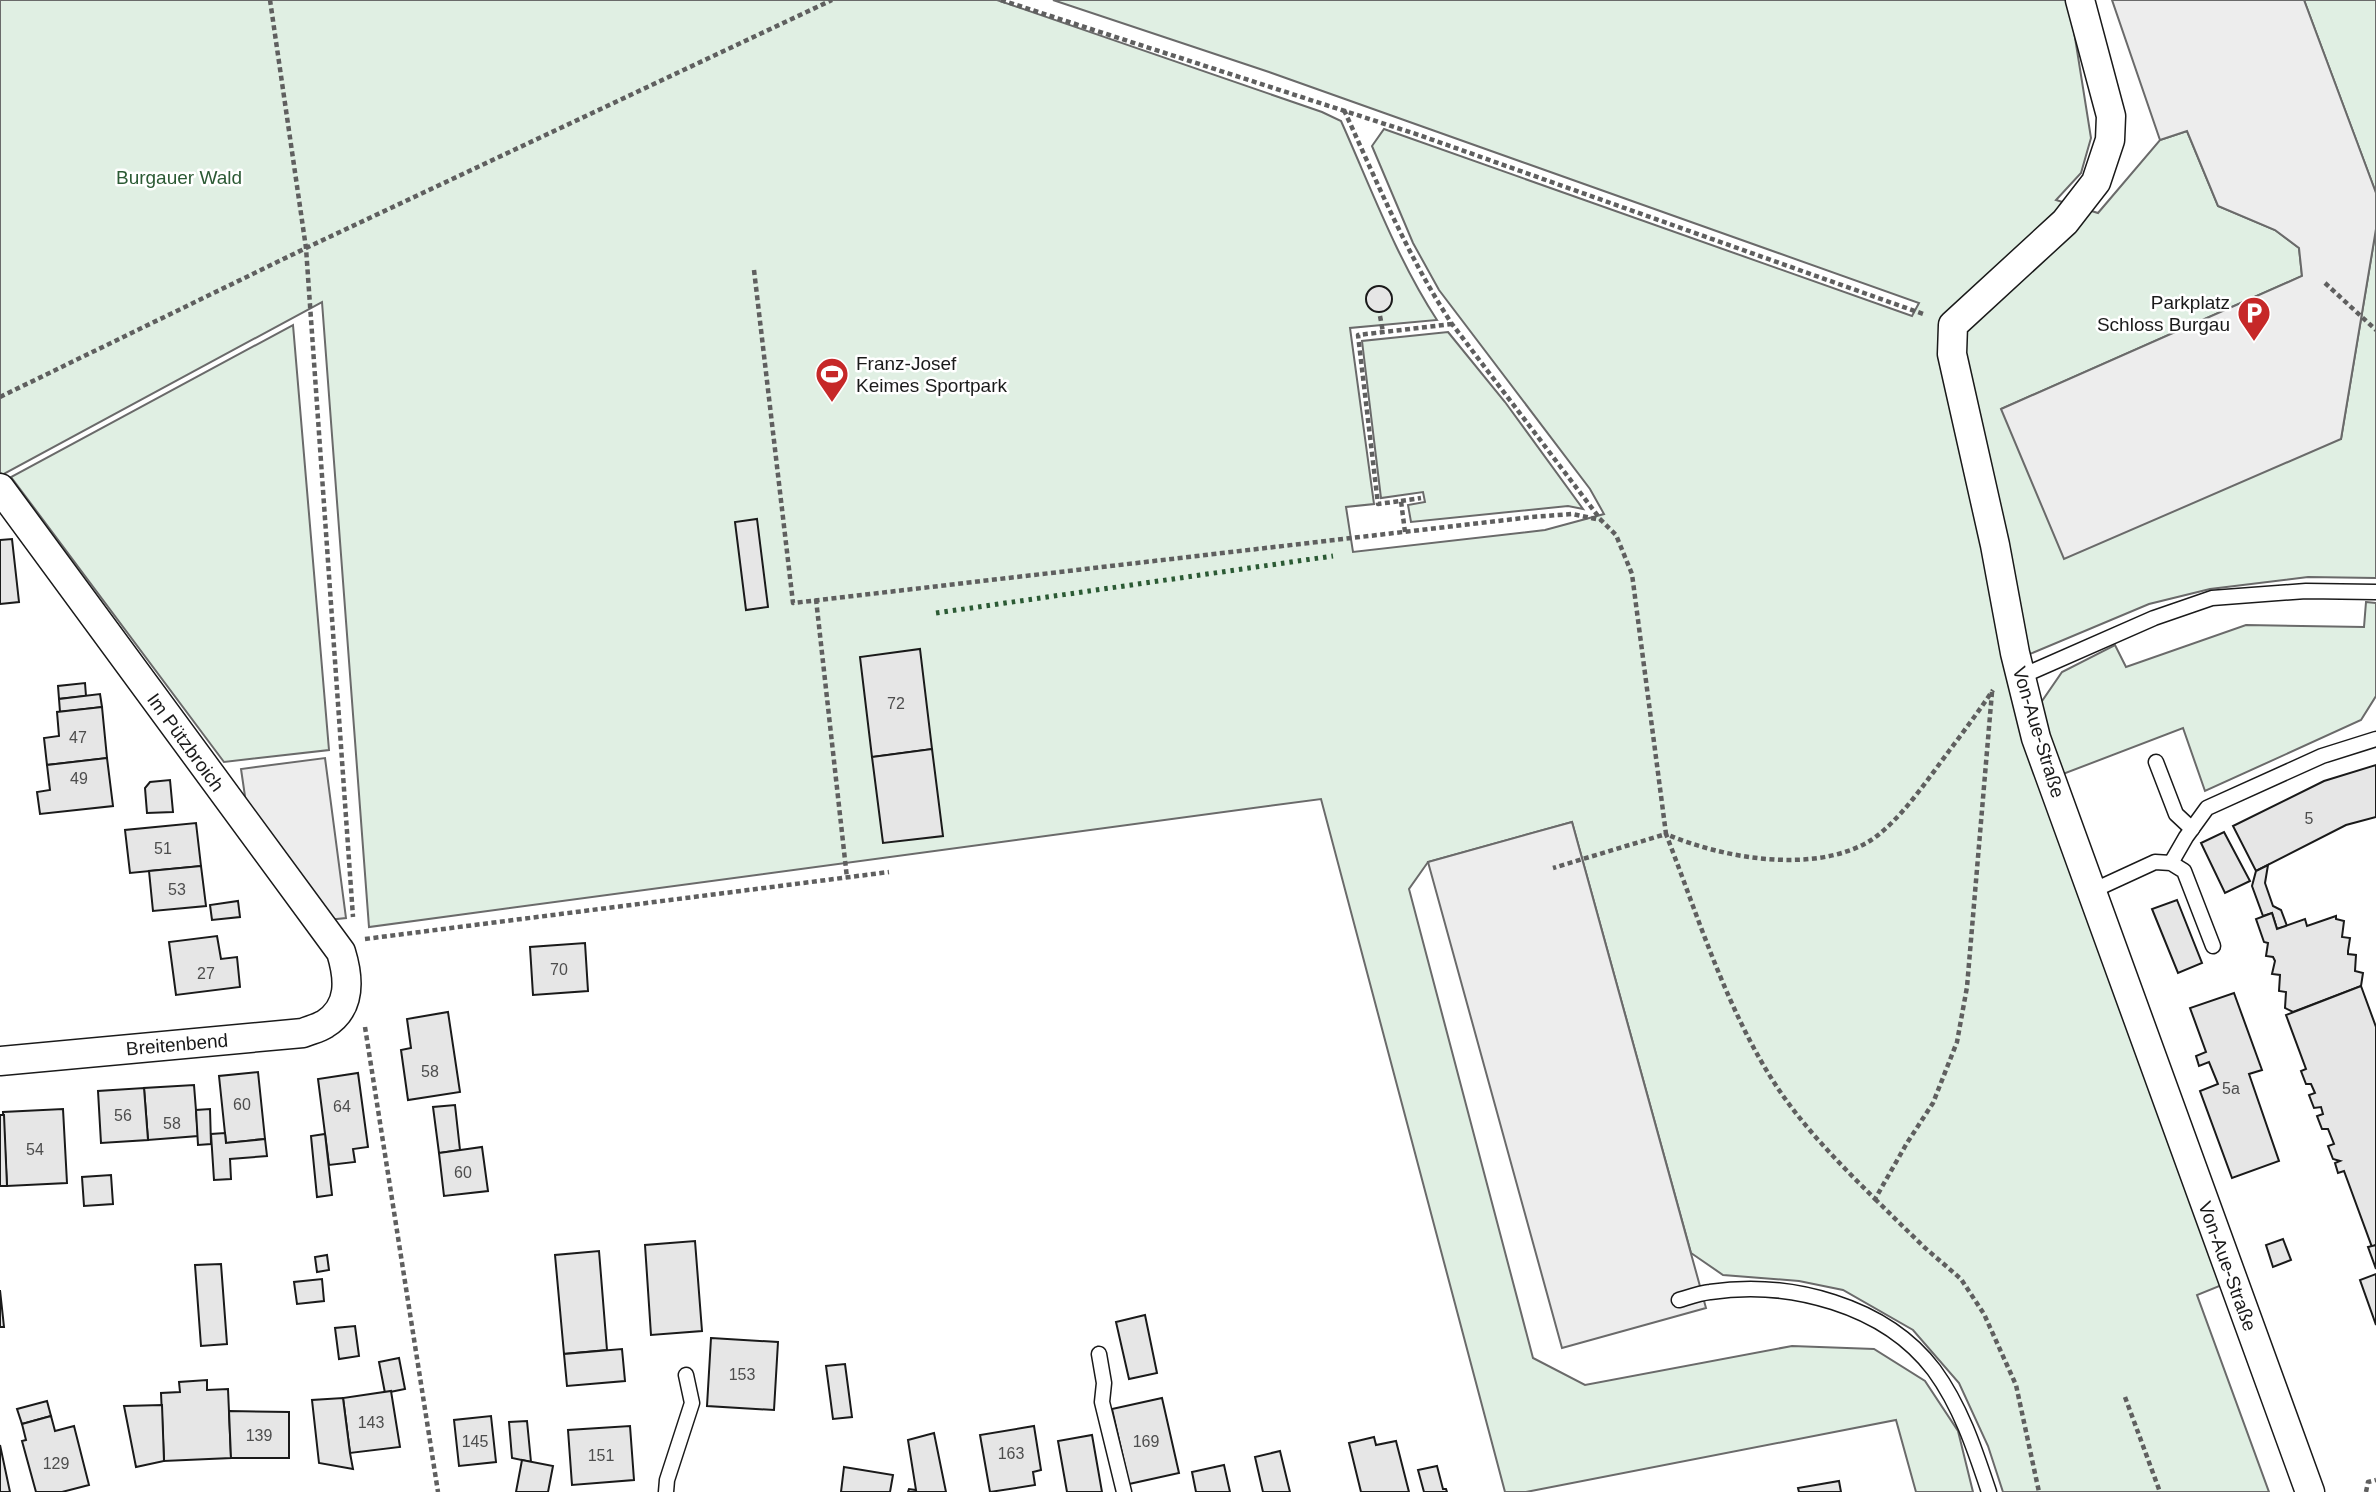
<svg xmlns="http://www.w3.org/2000/svg" width="2376" height="1492" font-family="Arial,sans-serif">
<style>
.green{fill:#e0efe3;stroke:#6a6a6a;stroke-width:2}
.parking{fill:#ededed;stroke:#6a6a6a;stroke-width:2}
.building{fill:#e6e6e6;stroke:#1a1a1a;stroke-width:2}
.lines{fill:none;stroke-linecap:round;stroke-linejoin:round}
.lane-casing{stroke:#1a1a1a;stroke-width:17}
.street-casing{stroke:#1a1a1a;stroke-width:31}
.path{stroke:#5f5f5f;stroke-width:4.5;stroke-dasharray:5 3.5;stroke-linecap:butt}
.lane{stroke:#fff;stroke-width:14}
.street{stroke:#fff;stroke-width:28}
.hedge{stroke:#2b5a34;stroke-width:5;stroke-dasharray:3.5 5;stroke-linecap:butt}
.labels{text-anchor:middle;stroke-width:5;stroke-linejoin:round;paint-order:stroke}
.number-label{font-size:16px;fill:#4d4d4d}
.park-label{font-size:19px;fill:#2b5a34;stroke:#fff}
.poi-label{font-size:19px;fill:#1a1a1a;stroke:#fff;text-anchor:end}
.street-label{font-size:19px;fill:#1a1a1a;stroke:#fff}
</style>
<rect width="100%" height="100%" fill="#fff"/>
<g class="green">
<path d="M 0,0 L 997,0 L 1322,112 L 1341,121 C 1371,188 1397,259 1437,320 L 1350,328 L 1374,504 L 1346,507 L 1353,552 L 1545,530 L 1604,514 L 1590,489 L 1439,290 L 1413,243 L 1372,146 L 1384,129 L 1912,316 L 1919,303 L 1269,72 L 1053,0 L 2069,0 L 2091,138 L 2081,173 L 2056,200 L 2098,213 L 2160,140 L 2187,131 L 2218,206 L 2275,230 L 2299,248 L 2302,276 L 2001,409 L 2341,439 L 2376,229 L 2376,578 L 2308,577 L 2210,589 L 2149,604 L 2006,664 L 2222,1285 L 2197,1295 L 2269,1492 L 2003,1492 L 1988,1446 L 1959,1383 L 1913,1330 L 1843,1290 L 1799,1281 L 1723,1275 L 1691,1253 L 1572,822 L 1428,862 L 1409,889 L 1533,1358 L 1585,1385 L 1792,1346 L 1874,1349 L 1925,1381 L 1958,1431 L 1973,1492 L 1916,1492 L 1896,1420 L 1526,1492 L 1505,1492 L 1321,799 L 369,927 L 322,302 L 2,475 L 0,472 Z"/>
<path d="M 2304,0 L 2376,0 L 2376,193 Z"/>
<path d="M 293,325 L 329,750 L 224,762 L 11,477 Z"/>
<path d="M 1448,332 L 1505,402 L 1583,509 L 1568,506 L 1411,522 L 1408,505 L 1425,502 L 1423,492 L 1381,498 L 1362,341 Z"/>
<path d="M 2366,602 L 2376,603 L 2376,696 L 2361,720 L 2205,791 L 2183,728 L 2063,774 L 2047,734 L 2040,704 L 2062,672 L 2115,645 L 2126,667 L 2246,625 L 2364,627 Z"/>
</g>
<g class="parking">
<path d="M 2112,0 L 2304,0 L 2376,193 L 2376,229 L 2341,439 L 2064,559 L 2001,409 L 2302,276 L 2299,248 L 2275,230 L 2218,206 L 2187,131 L 2160,140 Z"/>
<path d="M 325,758 L 346,918 L 318,921 L 247,810 L 241,769 Z"/>
<path d="M 1572,822 L 1706,1308 L 1562,1348 L 1428,862 Z"/>
</g>
<g class="building">
<circle cx="1379" cy="299" r="13"/>
<path d="M 757,519 L 768,607 L 746,610 L 735,522 Z"/>
<path d="M 12,539 L 19,602 L 0,604 L 0,540 Z"/>
<path d="M 920,649 L 932,749 L 872,757 L 860,657 Z"/>
<path d="M 85,683 L 86,696 L 59,699 L 58,686 Z"/>
<path d="M 100,694 L 102,707 L 60,712 L 59,699 Z"/>
<path d="M 102,707 L 107,758 L 47,765 L 44,738 L 59,736 L 57,712 Z"/>
<path d="M 932,749 L 943,836 L 883,843 L 872,757 Z"/>
<path d="M 107,758 L 113,806 L 40,814 L 37,792 L 50,790 L 47,765 Z"/>
<path d="M 2376,765 L 2376,817 L 2346,825 L 2256,871 L 2233,826 L 2324,781 Z"/>
<path d="M 170,780 L 173,812 L 147,813 L 145,788 L 150,782 Z"/>
<path d="M 196,823 L 201,866 L 130,873 L 125,830 Z"/>
<path d="M 2224,832 L 2250,881 L 2225,893 L 2201,843 Z"/>
<path d="M 2268,865 L 2265,883 L 2273,906 L 2281,910 L 2287,926 L 2277,929 L 2272,913 L 2263,916 L 2252,886 L 2256,871 Z"/>
<path d="M 201,866 L 206,906 L 153,911 L 149,871 Z"/>
<path d="M 2177,900 L 2202,963 L 2178,973 L 2152,909 Z"/>
<path d="M 238,901 L 240,917 L 212,920 L 210,905 Z"/>
<path d="M 2272,913 L 2277,929 L 2305,919 L 2307,926 L 2336,916 L 2336,919 L 2344,921 L 2342,937 L 2350,938 L 2348,951 L 2348,954 L 2356,955 L 2355,971 L 2363,973 L 2361,986 L 2293,1012 L 2285,1008 L 2286,992 L 2279,991 L 2280,975 L 2272,974 L 2275,961 L 2273,957 L 2266,956 L 2268,943 L 2264,942 L 2256,919 Z"/>
<path d="M 217,936 L 221,959 L 237,957 L 240,987 L 176,995 L 169,942 Z"/>
<path d="M 585,943 L 588,991 L 533,995 L 530,947 Z"/>
<path d="M 2361,986 L 2376,1027 L 2376,1245 L 2372,1247 L 2344,1171 L 2338,1173 L 2335,1163 L 2340,1161 L 2333,1159 L 2328,1146 L 2334,1144 L 2328,1129 L 2322,1129 L 2317,1116 L 2323,1114 L 2321,1107 L 2314,1108 L 2309,1095 L 2315,1093 L 2311,1084 L 2306,1084 L 2301,1071 L 2306,1069 L 2286,1015 Z"/>
<path d="M 2234,993 L 2262,1070 L 2249,1074 L 2279,1161 L 2232,1178 L 2200,1091 L 2218,1084 L 2209,1062 L 2199,1066 L 2196,1056 L 2206,1052 L 2190,1008 Z"/>
<path d="M 448,1012 L 460,1092 L 408,1100 L 401,1050 L 411,1048 L 407,1019 Z"/>
<path d="M 258,1072 L 265,1139 L 226,1143 L 219,1076 Z"/>
<path d="M 358,1073 L 368,1147 L 353,1149 L 355,1162 L 329,1165 L 318,1079 Z"/>
<path d="M 194,1085 L 198,1136 L 148,1140 L 144,1088 Z"/>
<path d="M 144,1088 L 148,1140 L 101,1143 L 98,1091 Z"/>
<path d="M 455,1105 L 460,1150 L 439,1153 L 433,1107 Z"/>
<path d="M 63,1109 L 67,1183 L 7,1186 L 3,1112 Z"/>
<path d="M 210,1109 L 211,1144 L 198,1145 L 196,1110 Z"/>
<path d="M 0,1115 L 4,1115 L 7,1186 L 0,1186 Z"/>
<path d="M 225,1133 L 226,1143 L 265,1139 L 267,1156 L 230,1159 L 231,1179 L 214,1180 L 211,1134 Z"/>
<path d="M 325,1134 L 332,1195 L 317,1197 L 311,1136 Z"/>
<path d="M 482,1147 L 488,1191 L 444,1196 L 439,1153 Z"/>
<path d="M 111,1175 L 113,1204 L 84,1206 L 82,1177 Z"/>
<path d="M 2283,1239 L 2291,1260 L 2273,1267 L 2266,1245 Z"/>
<path d="M 695,1241 L 702,1331 L 651,1335 L 645,1245 Z"/>
<path d="M 2376,1245 L 2376,1269 L 2368,1247 Z"/>
<path d="M 599,1251 L 607,1350 L 564,1354 L 555,1255 Z"/>
<path d="M 327,1255 L 329,1270 L 317,1272 L 315,1257 Z"/>
<path d="M 221,1264 L 227,1344 L 201,1346 L 195,1265 Z"/>
<path d="M 2376,1274 L 2376,1325 L 2360,1280 Z"/>
<path d="M 322,1279 L 324,1301 L 297,1304 L 294,1282 Z"/>
<path d="M 0,1290 L 4,1327 L 0,1327 Z"/>
<path d="M 1145,1315 L 1157,1373 L 1129,1379 L 1116,1322 Z"/>
<path d="M 355,1326 L 359,1356 L 339,1359 L 335,1328 Z"/>
<path d="M 711,1338 L 778,1342 L 774,1410 L 707,1406 Z"/>
<path d="M 622,1349 L 625,1381 L 567,1386 L 564,1354 Z"/>
<path d="M 399,1358 L 405,1389 L 385,1393 L 379,1362 Z"/>
<path d="M 845,1364 L 852,1417 L 833,1419 L 826,1366 Z"/>
<path d="M 207,1380 L 207,1390 L 228,1389 L 231,1458 L 164,1461 L 161,1393 L 180,1392 L 179,1382 Z"/>
<path d="M 391,1391 L 400,1447 L 350,1453 L 343,1398 Z"/>
<path d="M 343,1398 L 350,1453 L 353,1469 L 319,1463 L 312,1400 Z"/>
<path d="M 1162,1398 L 1179,1473 L 1129,1484 L 1112,1409 Z"/>
<path d="M 47,1401 L 51,1416 L 22,1424 L 17,1409 Z"/>
<path d="M 162,1405 L 164,1461 L 136,1467 L 124,1406 Z"/>
<path d="M 229,1411 L 289,1412 L 289,1458 L 231,1458 Z"/>
<path d="M 51,1416 L 55,1431 L 74,1426 L 89,1485 L 62,1492 L 36,1492 L 22,1441 L 26,1440 L 22,1424 Z"/>
<path d="M 491,1416 L 496,1462 L 459,1466 L 454,1420 Z"/>
<path d="M 527,1421 L 531,1462 L 512,1458 L 509,1422 Z"/>
<path d="M 630,1426 L 634,1480 L 572,1485 L 568,1430 Z"/>
<path d="M 1034,1426 L 1041,1470 L 1033,1472 L 1035,1485 L 990,1492 L 980,1435 Z"/>
<path d="M 934,1433 L 946,1492 L 908,1492 L 909,1489 L 916,1490 L 908,1440 Z"/>
<path d="M 1092,1435 L 1102,1492 L 1067,1492 L 1058,1441 Z"/>
<path d="M 1374,1437 L 1376,1445 L 1396,1441 L 1409,1492 L 1361,1492 L 1349,1443 Z"/>
<path d="M 0,1445 L 10,1492 L 0,1492 Z"/>
<path d="M 1280,1451 L 1290,1492 L 1263,1492 L 1255,1457 Z"/>
<path d="M 522,1460 L 553,1466 L 548,1492 L 516,1492 Z"/>
<path d="M 1224,1465 L 1230,1492 L 1196,1492 L 1192,1472 Z"/>
<path d="M 1437,1466 L 1443,1489 L 1446,1489 L 1447,1492 L 1424,1492 L 1418,1470 Z"/>
<path d="M 844,1467 L 893,1475 L 890,1492 L 841,1492 Z"/>
<path d="M 1839,1481 L 1841,1492 L 1799,1492 L 1798,1488 Z"/>
</g>
<g class="lines">
<defs>
<g id="lane">
<path d="M 2022,676 L 2154,618 L 2212,598 L 2306,591 L 2376,592"/>
<path d="M 2156,762 L 2176,814 L 2192,829"/>
<path d="M 2171,863 L 2186,837 L 2207,808 L 2322,756 L 2376,739"/>
<path d="M 2092,891 L 2155,862 L 2171,863 L 2184,871 L 2213,946"/>
<path d="M 1679,1300 C 1689,1297 1700,1293 1710,1292 C 1789,1280 1885,1305 1934,1370 C 1961,1407 1975,1450 1989,1492"/>
<path d="M 1099,1354 L 1104,1383 L 1102,1402 L 1124,1492"/>
<path d="M 666,1492 L 667,1480 L 692,1403 L 686,1375"/>
</g>
<g id="street">
<path d="M 2080,0 L 2111,116 L 2110,140 L 2096,182 L 2065,222 L 1953,325 L 1952,354 L 1995,545 L 2015,653 L 2036,738 L 2310,1492"/>
<path d="M 0,488 L 341,952 C 349,978 352,1007 325,1024 C 319,1028 310,1030 303,1033 L 0,1061"/>
</g>
</defs>
<use href="#lane" class="lane-casing"/>
<use href="#street" class="street-casing"/>
<g class="path">
<path d="M 270,0 L 306,248 L 353,917"/>
<path d="M 1001,0 L 1419,135 L 1926,315"/>
<path d="M 1344,110 C 1377,182 1408,257 1452,324 L 1601,520 L 1616,535 L 1632,574 L 1666,834 L 1553,868"/>
<path d="M 754,270 L 793,603 L 1532,517 L 1572,514 L 1601,520"/>
<path d="M 2325,283 L 2376,330"/>
<path d="M 1380,316 L 1383,332"/>
<path d="M 0,397 L 306,248 L 832,0"/>
<path d="M 1401,501 L 1421,498"/>
<path d="M 1405,532 L 1401,501 L 1378,504 L 1358,335 L 1452,324"/>
<path d="M 816,599 L 847,878"/>
<path d="M 1992,692 L 1967,987 L 1957,1042 L 1933,1103 L 1907,1143 L 1875,1199 C 1840,1164 1805,1129 1777,1087 C 1727,1011 1699,919 1666,834 C 1722,858 1812,874 1868,842 C 1898,824 1928,779 1949,751 C 1964,731 1979,711 1993,690"/>
<path d="M 365,939 L 889,872"/>
<path d="M 365,1027 L 438,1492"/>
<path d="M 1875,1199 L 1924,1247 L 1961,1279 L 1984,1314 L 2016,1385 L 2039,1492"/>
<path d="M 2125,1397 L 2160,1492"/>
<path d="M 2366,1492 L 2368,1482 L 2376,1480"/>
</g>
<use href="#lane" class="lane"/>
<use href="#street" class="street"/>
<path class="hedge" d="M 936,613 L 1333,556"/>
</g>
<defs>
<symbol id="parking-pin" viewBox="-11 -11 22 30"><path d="M0 17L-7.5 6A9.5 9.5 0 1 1 7.5 6Z" fill="#c62828" stroke="#fff"/><path d="M-3.5-5.5H1a3.5 3.5 0 0 1 0 7H-1V5.5H-3.5ZM-1-3.4V-.6H.8a1.4 1.4 0 0 0 0-2.8Z" fill="#fff"/></symbol>
<symbol id="stadium-pin" viewBox="-11 -11 22 30"><path d="M0 17L-7.5 6A9.5 9.5 0 1 1 7.5 6Z" fill="#c62828" stroke="#fff"/><path d="M0-5a6.5 5 0 1 0 0 10a6.5 5 0 1 0 0-10ZM-3.5-1.8h7v3.6h-7Z" fill="#fff"/></symbol>
</defs>
<g fill-rule="evenodd">
<use href="#parking-pin" x="2235" y="294" width="38" height="52"/>
<use href="#stadium-pin" x="813" y="355" width="38" height="52"/>
</g>
<g class="labels">
<g class="number-label">
<text x="896" y="709">72</text>
<text x="78" y="743">47</text>
<text x="79" y="784">49</text>
<text x="2309" y="824">5</text>
<text x="163" y="854">51</text>
<text x="177" y="895">53</text>
<text x="559" y="975">70</text>
<text x="206" y="979">27</text>
<text x="430" y="1077">58</text>
<text x="2231" y="1094">5a</text>
<text x="242" y="1110">60</text>
<text x="342" y="1112">64</text>
<text x="123" y="1121">56</text>
<text x="172" y="1129">58</text>
<text x="35" y="1155">54</text>
<text x="463" y="1178">60</text>
<text x="742" y="1380">153</text>
<text x="371" y="1428">143</text>
<text x="259" y="1441">139</text>
<text x="475" y="1447">145</text>
<text x="1146" y="1447">169</text>
<text x="1011" y="1459">163</text>
<text x="601" y="1461">151</text>
<text x="56" y="1469">129</text>
</g>
<g class="park-label">
<text x="179" y="184">Burgauer Wald</text>
</g>
<g class="poi-label">
<text x="2230" y="309">Parkplatz<tspan x="2230" dy="22">Schloss Burgau</tspan></text>
<text x="856" y="370" text-anchor="start">Franz-Josef<tspan x="856" dy="22">Keimes Sportpark</tspan></text>
</g>
<g class="street-label">
<text transform="translate(2039 732) rotate(73)" y="7">Von-Aue-Straße</text>
<text transform="translate(186 742) rotate(54)" y="7">Im Pützbroich</text>
<text transform="translate(177 1044) rotate(-5)" y="7">Breitenbend</text>
<text transform="translate(2228 1266) rotate(70)" y="7">Von-Aue-Straße</text>
</g>
</g>
</svg>
